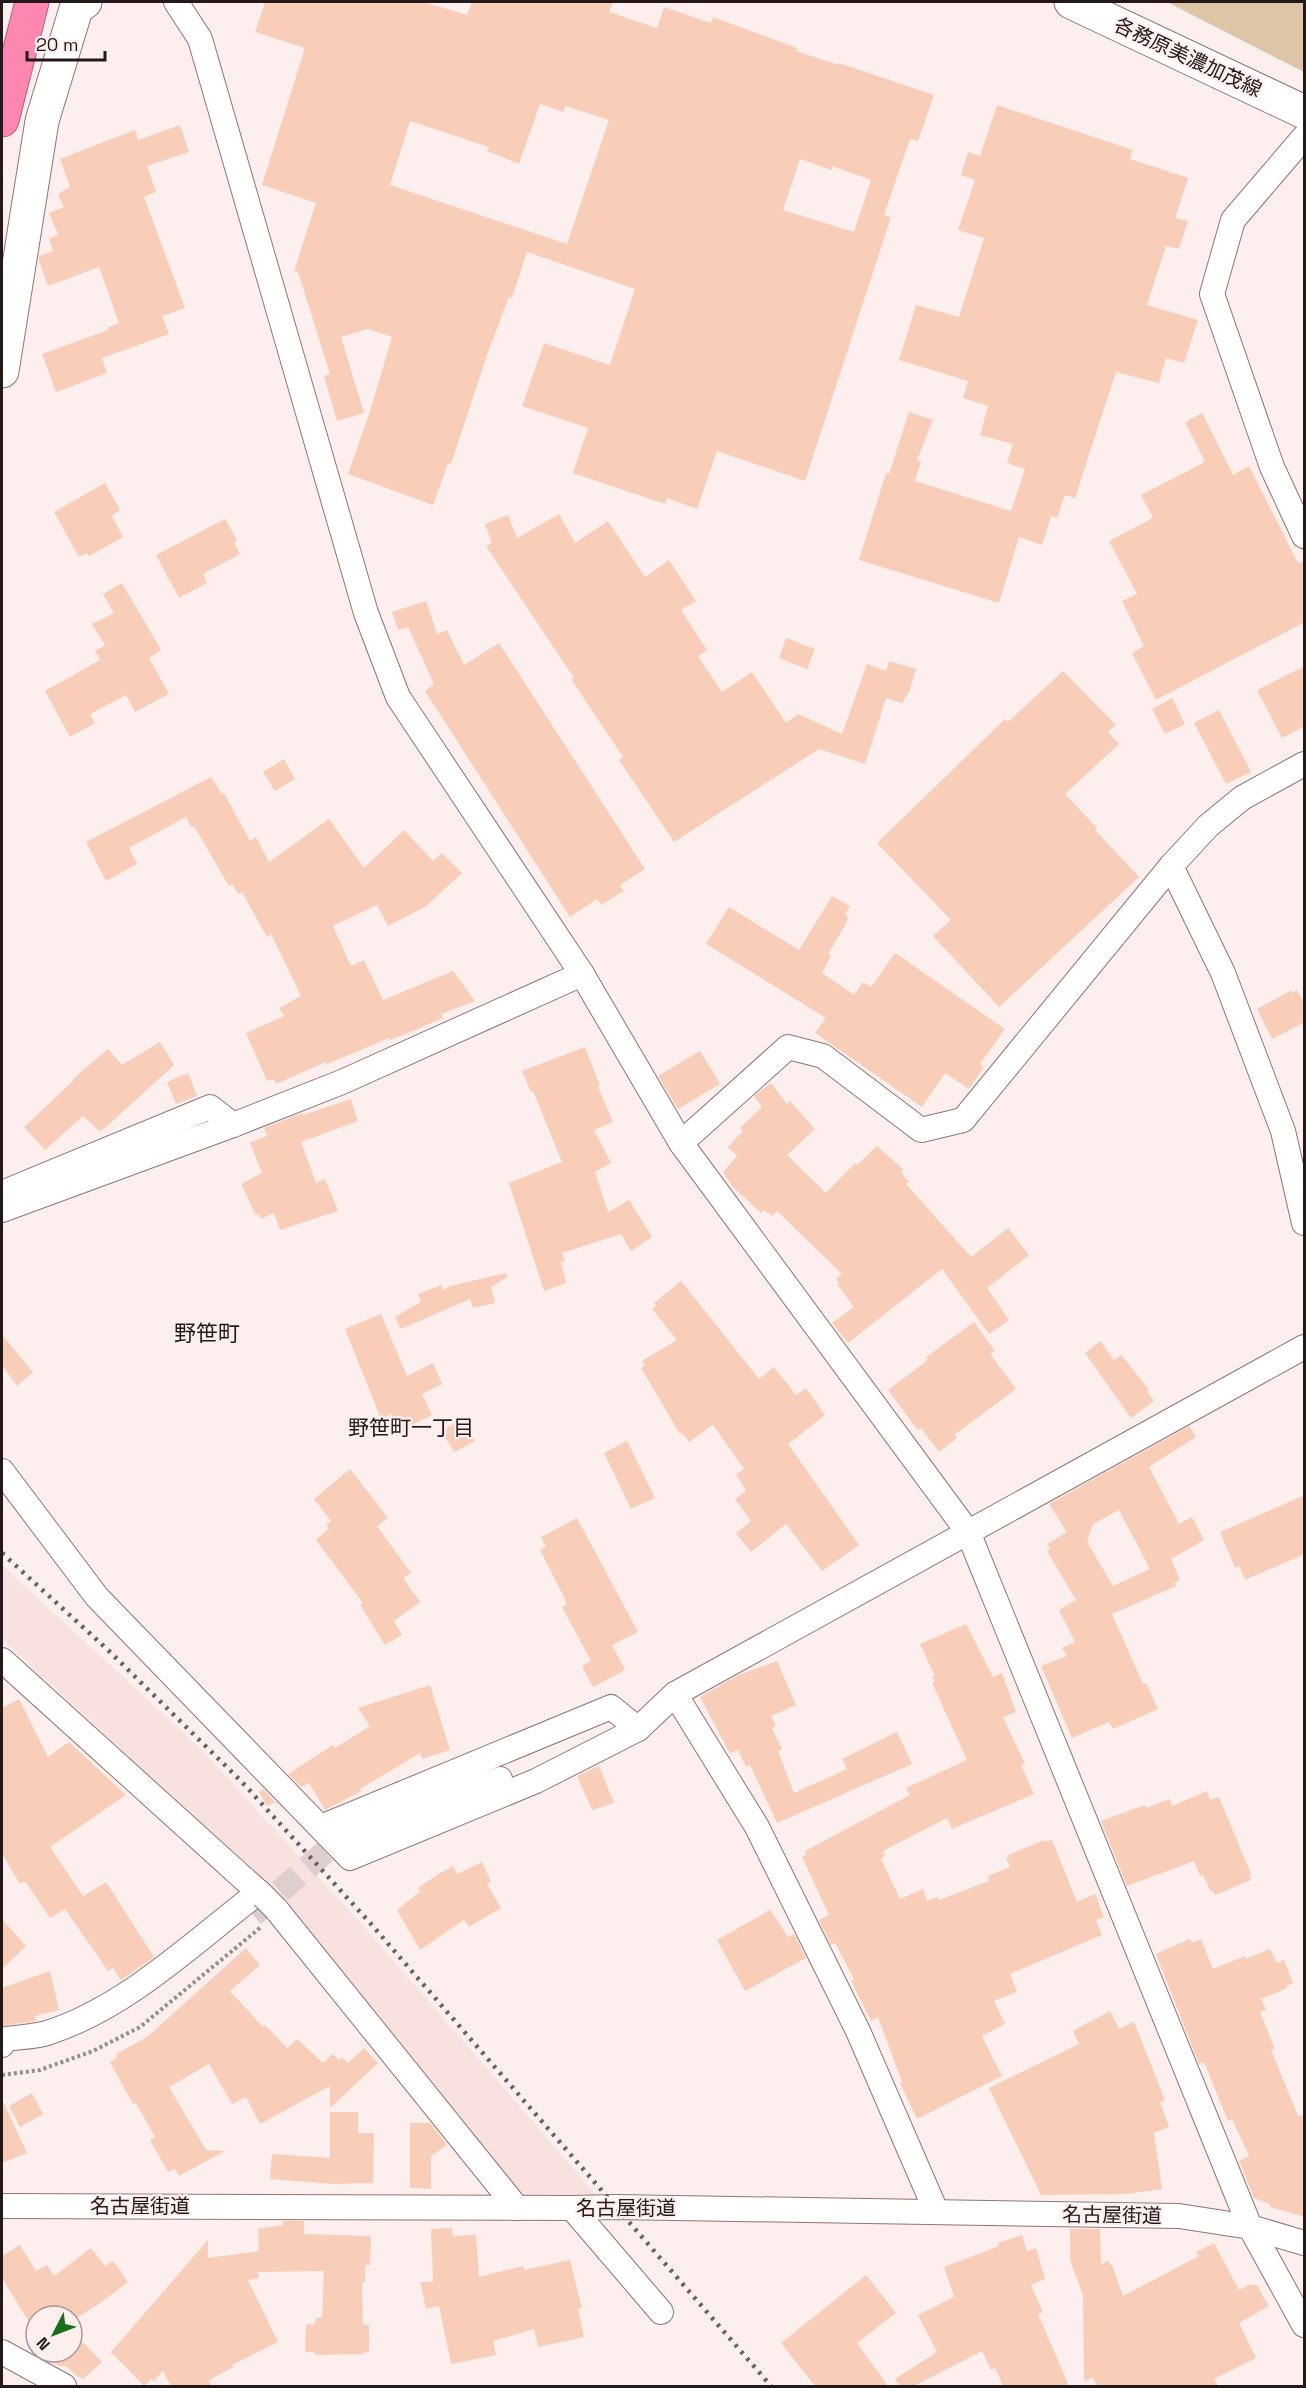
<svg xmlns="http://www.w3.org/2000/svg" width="1306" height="2388" font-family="'Space Grotesk','Noto Sans JP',sans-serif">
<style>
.built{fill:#f9e1df}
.green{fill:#dfc5a7}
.building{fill:#f9ceb9;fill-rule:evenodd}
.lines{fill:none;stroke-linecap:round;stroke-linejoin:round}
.street-tunnel{stroke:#dccfce;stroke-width:24;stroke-dasharray:24 12;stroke-linecap:butt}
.street-casing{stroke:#907573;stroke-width:26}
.secondary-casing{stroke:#907573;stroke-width:35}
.highway-casing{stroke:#b1607b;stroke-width:35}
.path{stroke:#988c8b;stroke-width:4;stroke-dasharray:3 3;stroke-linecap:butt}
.street{stroke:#fff;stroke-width:24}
.secondary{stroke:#fff;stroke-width:33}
.highway{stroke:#fd87b1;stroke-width:33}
.rail{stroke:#6c605f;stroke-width:4.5;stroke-dasharray:3 6;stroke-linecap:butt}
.street-bridge-casing{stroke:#907573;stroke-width:26;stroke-linecap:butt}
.street-bridge{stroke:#fff;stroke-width:24}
.labels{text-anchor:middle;stroke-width:4.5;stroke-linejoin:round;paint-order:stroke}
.street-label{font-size:20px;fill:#241918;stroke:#fcefee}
.neighbourhood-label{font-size:21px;fill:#241918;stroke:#fcefee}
.quarter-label{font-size:22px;fill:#241918;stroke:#fcefee}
</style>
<rect width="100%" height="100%" fill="#fcefee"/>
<path class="built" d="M 2,1565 L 202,1750 L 367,1930 L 598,2197 L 525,2198 L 247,1866 L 2,1639 Z"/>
<path class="green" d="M 1167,2 L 1304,2 L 1304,72 Z"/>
<g class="building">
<path d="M 265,2 L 424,2 L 467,15 L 472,2 L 613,2 L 609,12 L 657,28 L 664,7 L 711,23 L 713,17 L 797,48 L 796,51 L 839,65 L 839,63 L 934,95 L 918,141 L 910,139 L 884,215 L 891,217 L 805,481 L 717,451 L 697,509 L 667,498 L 665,504 L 573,473 L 588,428 L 522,406 L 544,343 L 610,365 L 635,289 L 527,252 L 512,298 L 509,297 L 487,355 L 451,464 L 448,463 L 433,505 L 348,474 L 370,411 L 392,337 L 368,329 L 341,337 L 364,413 L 337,421 L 324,376 L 330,374 L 298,272 L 294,271 L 316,203 L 262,185 L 305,48 L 255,32 ZM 540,104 L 563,112 L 566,106 L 609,120 L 567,244 L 390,185 L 410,121 L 489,147 L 487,151 L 519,164 ZM 800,159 L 832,170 L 832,166 L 871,180 L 854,232 L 783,210 Z"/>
<path d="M 997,105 L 1133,150 L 1130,159 L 1188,178 L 1175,218 L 1188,221 L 1179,249 L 1166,246 L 1147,305 L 1198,320 L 1184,363 L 1166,358 L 1159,383 L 1116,372 L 1075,498 L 1065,495 L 1057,518 L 1051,516 L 1042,545 L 1019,537 L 999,603 L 859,560 L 886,473 L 889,474 L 909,412 L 933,420 L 917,460 L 921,461 L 915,481 L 1011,511 L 1025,469 L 1007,463 L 1013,444 L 980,435 L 988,406 L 963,398 L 968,381 L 899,360 L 916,305 L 959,317 L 984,238 L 958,230 L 975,180 L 961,175 L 968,152 L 980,156 Z"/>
<path d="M 180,125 L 189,152 L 147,166 L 156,192 L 144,197 L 185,308 L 162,316 L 169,334 L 102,358 L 107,373 L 56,392 L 42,354 L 108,330 L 107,328 L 119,323 L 99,267 L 48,286 L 39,261 L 39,256 L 53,251 L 49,238 L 58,235 L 49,213 L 64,207 L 58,194 L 70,187 L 60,159 L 135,130 L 138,140 Z"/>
<path d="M 1202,413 L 1233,475 L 1249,466 L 1298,563 L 1305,560 L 1305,622 L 1156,700 L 1132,653 L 1144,646 L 1122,601 L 1137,594 L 1109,541 L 1153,518 L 1141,495 L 1205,462 L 1185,422 Z"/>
<path d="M 105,483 L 120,510 L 112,516 L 123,537 L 89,556 L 87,553 L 79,557 L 54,512 Z"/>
<path d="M 559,514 L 575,543 L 608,521 L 645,577 L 669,560 L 696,601 L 681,610 L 707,650 L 698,656 L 722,692 L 752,672 L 786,723 L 798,714 L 842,734 L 867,664 L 886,671 L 889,661 L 916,669 L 910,690 L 902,703 L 886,698 L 865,764 L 819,749 L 674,842 L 619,760 L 623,757 L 571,679 L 574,678 L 486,546 L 492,543 L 485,524 L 508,515 L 517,538 Z"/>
<path d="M 225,519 L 237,540 L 234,542 L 240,554 L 203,574 L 207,583 L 179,598 L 156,555 Z"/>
<path d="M 122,583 L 161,650 L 149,658 L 169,694 L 135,712 L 126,695 L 90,714 L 95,723 L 70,737 L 45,691 L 100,660 L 95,651 L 105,645 L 92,624 L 114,613 L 103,594 Z"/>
<path d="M 426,601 L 437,634 L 447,630 L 464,665 L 499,643 L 645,869 L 620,885 L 624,891 L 601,905 L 597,899 L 570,917 L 425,691 L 434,684 L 408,627 L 398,630 L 392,612 Z"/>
<path d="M 786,638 L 815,649 L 807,669 L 779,658 Z"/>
<path d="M 1305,666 L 1305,726 L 1282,738 L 1257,690 Z"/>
<path d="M 1063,671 L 1116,725 L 1108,732 L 1119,744 L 1065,794 L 1097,828 L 1095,830 L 1139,877 L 999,1007 L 933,936 L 951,920 L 877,843 L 1005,719 L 1008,722 Z"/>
<path d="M 1172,698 L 1185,724 L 1165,734 L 1152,709 Z"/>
<path d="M 1219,710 L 1251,772 L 1226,784 L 1194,723 Z"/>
<path d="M 284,759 L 295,779 L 275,791 L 263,772 Z"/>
<path d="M 211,777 L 222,794 L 224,793 L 250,841 L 256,837 L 269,862 L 329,819 L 364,868 L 404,830 L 433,861 L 442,853 L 462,873 L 425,907 L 388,926 L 377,905 L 333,926 L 351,966 L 364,960 L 383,1000 L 453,971 L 475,1001 L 441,1014 L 443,1018 L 408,1033 L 390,1040 L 389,1038 L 327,1064 L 326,1062 L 276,1084 L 274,1079 L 267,1081 L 246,1033 L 284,1016 L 279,1008 L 301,996 L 271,934 L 267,937 L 242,892 L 238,894 L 232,884 L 229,886 L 194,826 L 191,827 L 186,817 L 129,848 L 137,864 L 106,881 L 86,842 Z"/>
<path d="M 832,896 L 850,906 L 845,914 L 848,916 L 846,924 L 828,954 L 831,956 L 822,973 L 854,995 L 863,982 L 871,987 L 895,953 L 1005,1029 L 980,1064 L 984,1067 L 969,1089 L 945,1073 L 922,1107 L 815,1033 L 826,1018 L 706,944 L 729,907 L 799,950 Z"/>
<path d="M 1292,990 L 1293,993 L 1297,990 L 1305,1004 L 1305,1022 L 1272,1039 L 1257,1009 Z"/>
<path d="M 160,1042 L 174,1065 L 106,1127 L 99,1131 L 83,1116 L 45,1150 L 24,1127 L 74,1080 L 73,1079 L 108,1049 L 122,1065 Z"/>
<path d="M 585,1047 L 600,1086 L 598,1087 L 613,1122 L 594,1130 L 611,1163 L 595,1172 L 608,1212 L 629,1200 L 652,1237 L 631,1251 L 621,1234 L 562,1253 L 565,1261 L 561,1262 L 566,1283 L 544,1291 L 509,1183 L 562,1162 L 533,1091 L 531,1092 L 522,1071 Z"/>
<path d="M 700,1051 L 720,1084 L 678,1109 L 658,1076 Z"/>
<path d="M 188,1073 L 197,1096 L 176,1104 L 167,1082 Z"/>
<path d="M 771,1083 L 787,1104 L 790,1101 L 815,1129 L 787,1155 L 826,1193 L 855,1163 L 857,1165 L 877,1146 L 903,1169 L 901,1172 L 909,1182 L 906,1184 L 971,1257 L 1008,1228 L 1029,1255 L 987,1288 L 1009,1320 L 989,1334 L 942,1269 L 848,1343 L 832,1323 L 854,1307 L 837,1284 L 839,1283 L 836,1279 L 842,1274 L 777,1211 L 772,1216 L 764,1210 L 761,1213 L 732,1186 L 723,1172 L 737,1156 L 728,1147 L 743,1131 L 740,1128 L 762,1107 L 754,1096 Z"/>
<path d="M 351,1099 L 358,1121 L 301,1142 L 316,1183 L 325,1179 L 338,1211 L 280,1230 L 274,1213 L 261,1219 L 258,1214 L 256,1215 L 241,1184 L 262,1173 L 250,1143 L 267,1136 L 264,1128 L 302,1113 L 303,1115 Z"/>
<path d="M 506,1273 L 507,1277 L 491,1287 L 495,1303 L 473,1308 L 470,1299 L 401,1329 L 395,1317 L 421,1302 L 418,1294 L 441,1285 L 443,1290 L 450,1286 Z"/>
<path d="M 681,1281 L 759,1379 L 774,1367 L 796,1395 L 806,1388 L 825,1415 L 788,1444 L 859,1545 L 822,1571 L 786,1524 L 751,1552 L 736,1533 L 751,1521 L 735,1499 L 746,1491 L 736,1474 L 744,1469 L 713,1425 L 689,1442 L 682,1433 L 680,1434 L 641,1368 L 645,1366 L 642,1361 L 677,1340 L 652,1309 L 656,1306 L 654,1303 Z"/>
<path d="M 381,1314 L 407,1376 L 433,1363 L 442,1384 L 422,1394 L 432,1415 L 400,1431 L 391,1414 L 381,1419 L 345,1329 Z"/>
<path d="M 974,1322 L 995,1351 L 990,1354 L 1016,1389 L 954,1435 L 957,1438 L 939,1452 L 921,1428 L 918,1430 L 888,1390 L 928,1360 L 926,1357 Z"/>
<path d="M 2,1335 L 33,1372 L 17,1386 L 2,1365 Z"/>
<path d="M 1100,1341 L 1114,1360 L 1121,1355 L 1124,1358 L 1149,1390 L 1147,1392 L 1154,1401 L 1131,1418 L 1085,1353 Z"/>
<path d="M 463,1419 L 475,1441 L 454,1452 L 442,1431 Z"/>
<path d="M 1189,1426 L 1196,1437 L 1149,1467 L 1179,1524 L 1192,1517 L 1204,1540 L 1171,1559 L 1180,1580 L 1174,1583 L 1176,1586 L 1112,1614 L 1143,1684 L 1146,1683 L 1158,1709 L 1113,1729 L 1109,1722 L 1072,1738 L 1041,1666 L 1067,1656 L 1062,1648 L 1075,1642 L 1059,1610 L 1076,1600 L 1047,1551 L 1050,1549 L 1047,1544 L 1067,1532 L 1049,1504 ZM 1119,1510 L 1150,1569 L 1113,1586 L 1087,1542 L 1093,1524 Z"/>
<path d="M 627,1441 L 655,1498 L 631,1509 L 604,1453 Z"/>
<path d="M 350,1469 L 388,1518 L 377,1526 L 411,1573 L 403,1578 L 420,1602 L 394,1621 L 402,1635 L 385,1645 L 360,1605 L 363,1603 L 316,1540 L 329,1528 L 326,1525 L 331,1521 L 314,1499 Z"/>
<path d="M 1305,1495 L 1305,1554 L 1245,1580 L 1239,1566 L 1235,1568 L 1220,1532 Z"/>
<path d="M 577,1518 L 638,1632 L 612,1645 L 625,1670 L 593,1687 L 582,1666 L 591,1661 L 562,1607 L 566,1605 L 565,1599 L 540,1550 L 546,1547 L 541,1537 Z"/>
<path d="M 966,1624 L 993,1677 L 1002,1673 L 1016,1712 L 1003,1717 L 1025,1764 L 1021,1765 L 1034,1794 L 952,1829 L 947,1818 L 883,1851 L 885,1856 L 881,1859 L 900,1899 L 923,1889 L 927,1901 L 938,1897 L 939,1900 L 989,1881 L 988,1876 L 1010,1867 L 1006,1858 L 1009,1857 L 1008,1855 L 1044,1840 L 1045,1842 L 1052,1840 L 1077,1902 L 1095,1894 L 1104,1917 L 1096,1920 L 1102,1935 L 1010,1974 L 1017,1992 L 994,2001 L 1005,2024 L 982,2036 L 1002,2076 L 917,2119 L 900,2083 L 902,2082 L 878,2017 L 871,2021 L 851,1981 L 854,1979 L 835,1943 L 831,1945 L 819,1920 L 829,1915 L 802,1857 L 807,1854 L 805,1851 L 910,1795 L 906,1788 L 967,1760 L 932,1683 L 935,1682 L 932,1677 L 935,1676 L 920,1644 Z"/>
<path d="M 777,1661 L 796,1705 L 771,1716 L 776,1726 L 772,1728 L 782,1749 L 778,1751 L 794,1793 L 847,1769 L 842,1759 L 897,1732 L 912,1764 L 777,1823 L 750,1765 L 746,1767 L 738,1750 L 731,1753 L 728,1750 L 700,1697 L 739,1675 Z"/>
<path d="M 430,1685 L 450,1750 L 422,1759 L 420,1753 L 360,1789 L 361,1791 L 325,1810 L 309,1783 L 301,1787 L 288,1774 L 333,1745 L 335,1748 L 370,1726 L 358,1708 Z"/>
<path d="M 19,1699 L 48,1757 L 69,1742 L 126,1795 L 50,1847 L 83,1896 L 106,1882 L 154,1957 L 121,1980 L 113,1968 L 108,1971 L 65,1909 L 50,1918 L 25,1881 L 20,1884 L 2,1854 L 2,1708 Z"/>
<path d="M 599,1766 L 614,1803 L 592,1810 L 577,1776 Z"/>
<path d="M 263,1789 L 275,1802 L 267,1806 L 259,1792 Z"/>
<path d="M 1207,1791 L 1210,1800 L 1219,1797 L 1251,1874 L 1249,1874 L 1251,1880 L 1215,1895 L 1213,1891 L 1211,1892 L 1203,1875 L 1200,1876 L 1194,1861 L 1127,1886 L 1101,1821 L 1145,1805 L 1146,1808 L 1170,1799 L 1172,1806 Z"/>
<path d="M 482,1862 L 491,1882 L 487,1884 L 501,1908 L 469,1927 L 464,1920 L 420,1950 L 397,1910 L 420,1892 L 418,1888 L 437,1875 L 453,1866 L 457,1874 Z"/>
<path d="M 770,1910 L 788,1937 L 794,1934 L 806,1958 L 745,1991 L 717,1940 Z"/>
<path d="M 2,1919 L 26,1946 L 2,1969 Z"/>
<path d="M 1190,1939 L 1192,1943 L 1201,1939 L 1213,1969 L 1245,1956 L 1246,1959 L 1270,1949 L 1277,1963 L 1284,1960 L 1293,1983 L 1286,1986 L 1287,1988 L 1261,1999 L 1266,2010 L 1260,2012 L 1275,2049 L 1271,2050 L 1298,2116 L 1305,2115 L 1305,2217 L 1270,2207 L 1270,2204 L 1254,2198 L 1239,2161 L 1249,2156 L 1232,2119 L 1228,2121 L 1204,2062 L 1199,2064 L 1156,1954 Z"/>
<path d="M 246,1948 L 260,1965 L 230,1991 L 263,2027 L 265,2025 L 287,2048 L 297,2039 L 323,2063 L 333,2054 L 339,2060 L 342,2057 L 348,2063 L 364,2048 L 378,2063 L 330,2108 L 330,2086 L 260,2124 L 246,2097 L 232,2104 L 209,2064 L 169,2087 L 206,2150 L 225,2151 L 179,2176 L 175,2169 L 168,2172 L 150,2140 L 155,2137 L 136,2103 L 133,2104 L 110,2062 L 117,2058 L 116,2054 L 147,2037 Z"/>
<path d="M 50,1971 L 59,2010 L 35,2016 L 36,2021 L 2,2026 L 2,1988 Z"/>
<path d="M 1110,2011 L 1119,2029 L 1134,2022 L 1165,2100 L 1160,2102 L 1169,2127 L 1154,2133 L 1162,2189 L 1127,2194 L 1041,2195 L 989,2088 L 1079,2044 L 1073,2031 Z"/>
<path d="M 32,2093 L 43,2114 L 20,2127 L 9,2106 Z"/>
<path d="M 2,2099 L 27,2153 L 2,2163 Z"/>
<path d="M 330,2112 L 358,2112 L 358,2133 L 374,2133 L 373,2183 L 334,2184 L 270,2179 L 272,2154 L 330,2158 Z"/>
<path d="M 410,2123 L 430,2123 L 447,2145 L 431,2156 L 431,2189 L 410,2188 Z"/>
<path d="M 283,2221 L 304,2221 L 304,2234 L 371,2236 L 370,2265 L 365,2265 L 365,2282 L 362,2282 L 363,2325 L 369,2325 L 369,2352 L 364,2352 L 364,2354 L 315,2355 L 314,2352 L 305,2352 L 306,2324 L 314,2325 L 316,2318 L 322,2318 L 324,2271 L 258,2272 L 259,2278 L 248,2280 L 278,2342 L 232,2365 L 234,2367 L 209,2380 L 212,2386 L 171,2386 L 163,2371 L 154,2381 L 151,2379 L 144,2386 L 111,2352 L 208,2240 L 208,2258 L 259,2251 L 258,2229 L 283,2225 Z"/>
<path d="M 452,2228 L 453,2236 L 476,2235 L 479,2277 L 523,2266 L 524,2270 L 570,2260 L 582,2308 L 578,2309 L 584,2337 L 538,2347 L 534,2329 L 493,2341 L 496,2355 L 451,2364 L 439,2306 L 426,2309 L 420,2282 L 433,2282 L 431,2229 Z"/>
<path d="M 1070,2229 L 1100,2229 L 1101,2264 L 1109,2261 L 1110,2265 L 1112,2265 L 1123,2296 L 1199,2256 L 1196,2252 L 1214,2243 L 1239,2290 L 1249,2285 L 1257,2285 L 1269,2306 L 1239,2323 L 1256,2358 L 1214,2379 L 1218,2386 L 1097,2386 L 1093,2378 L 1084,2381 L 1083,2295 L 1070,2260 Z"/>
<path d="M 1022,2235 L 1027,2251 L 1036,2248 L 1045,2279 L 1031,2285 L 1043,2312 L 1038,2314 L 1069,2386 L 1003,2386 L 995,2368 L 991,2370 L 982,2351 L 914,2386 L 900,2386 L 895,2379 L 937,2352 L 918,2315 L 954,2297 L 944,2267 L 999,2246 L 998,2243 Z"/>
<path d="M 20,2245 L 36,2271 L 47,2265 L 54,2276 L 91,2248 L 105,2266 L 113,2261 L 128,2282 L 99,2304 L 72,2321 L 72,2316 L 36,2316 L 36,2333 L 2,2278 L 2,2256 Z"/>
<path d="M 866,2275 L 896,2313 L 857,2343 L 888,2386 L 815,2386 L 781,2343 Z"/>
<path d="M 72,2331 L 102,2362 L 83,2379 L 79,2376 L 78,2377 L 66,2366 L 58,2366 L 45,2353 L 72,2352 Z"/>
</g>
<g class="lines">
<path class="street-tunnel" d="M 253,1915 L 341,1838"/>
<defs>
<g id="street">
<path d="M 176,2 L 200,39 L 366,613 L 398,697 L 582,974 L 681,1143 L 968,1532 L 1250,2227 L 1304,2325"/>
<path d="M 1304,137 L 1233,220 L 1212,294 L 1272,467 L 1304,536"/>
<path d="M 1171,866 L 1223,973 L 1283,1131 L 1304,1223"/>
<path d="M 681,1143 L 788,1047 L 823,1056 L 921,1130 L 963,1120 L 1171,866 L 1208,826 L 1242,798 L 1304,764"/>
<path d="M 2,1193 L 210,1107 L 233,1125"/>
<path d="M 2,1210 L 233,1125 L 342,1082 L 582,974"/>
<path d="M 2,1471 L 97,1597 L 350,1858 L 536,1781 L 638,1729 L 675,1694 L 1304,1347"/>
<path d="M 2,1660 L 263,1896"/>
<path d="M 675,1694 L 757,1827 L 858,2031 L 936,2211"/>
<path d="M 321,1827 L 611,1707 L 638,1729"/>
<path d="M 341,1838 L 500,1779"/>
<path d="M 276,1909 L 517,2208"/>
<path d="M 2,2045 L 6,2039 C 19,2037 34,2037 47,2033 C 126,2008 194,1942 259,1892"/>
<path d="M 2,2206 L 572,2208 L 615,2207 L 1179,2216 L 1250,2227 L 1304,2243"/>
<path d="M 572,2208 L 661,2312"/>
<path d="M 2,2352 L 64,2386"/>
</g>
<g id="secondary">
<path d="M 1071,2 L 1304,112"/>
<path d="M 2,371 L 42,121 L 76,9 L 85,2"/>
</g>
<path id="highway" d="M 2,120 L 32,2"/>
</defs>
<use href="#street" class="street-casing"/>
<use href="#secondary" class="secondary-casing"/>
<use href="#highway" class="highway-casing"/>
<path class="path" d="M 2,2075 L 40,2070 L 93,2051 L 140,2027 L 261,1927"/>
<use href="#street" class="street"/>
<use href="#secondary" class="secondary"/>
<use href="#highway" class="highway"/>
<path class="rail" d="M 2,1553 L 109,1651 L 242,1782 L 371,1924 L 771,2386"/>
<defs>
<path id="street-bridge" d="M 263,1896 L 276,1909"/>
</defs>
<use href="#street-bridge" class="street-bridge-casing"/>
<use href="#street-bridge" class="street-bridge"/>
</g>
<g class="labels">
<g class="street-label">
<text transform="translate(1188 57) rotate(25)" y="7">各務原美濃加茂線</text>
<text x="140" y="2213">名古屋街道</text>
<text x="626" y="2215">名古屋街道</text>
<text transform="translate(1112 2215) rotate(1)" y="7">名古屋街道</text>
</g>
<g class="neighbourhood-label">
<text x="411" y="1435">野笹町一丁目</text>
</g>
<g class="quarter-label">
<text x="207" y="1341">野笹町</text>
</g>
</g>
<rect width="1306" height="2388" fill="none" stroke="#241918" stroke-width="6"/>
<g transform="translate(54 2334) rotate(228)"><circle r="28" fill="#fcefee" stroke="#a69998" stroke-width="1.5"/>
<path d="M0-4.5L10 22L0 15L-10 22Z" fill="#196f18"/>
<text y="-9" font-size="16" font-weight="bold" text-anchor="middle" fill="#241918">N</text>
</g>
<path d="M27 51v9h78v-9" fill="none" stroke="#241918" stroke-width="3"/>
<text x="36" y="51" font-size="18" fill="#241918" stroke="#fcefee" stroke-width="4.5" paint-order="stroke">20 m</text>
</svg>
